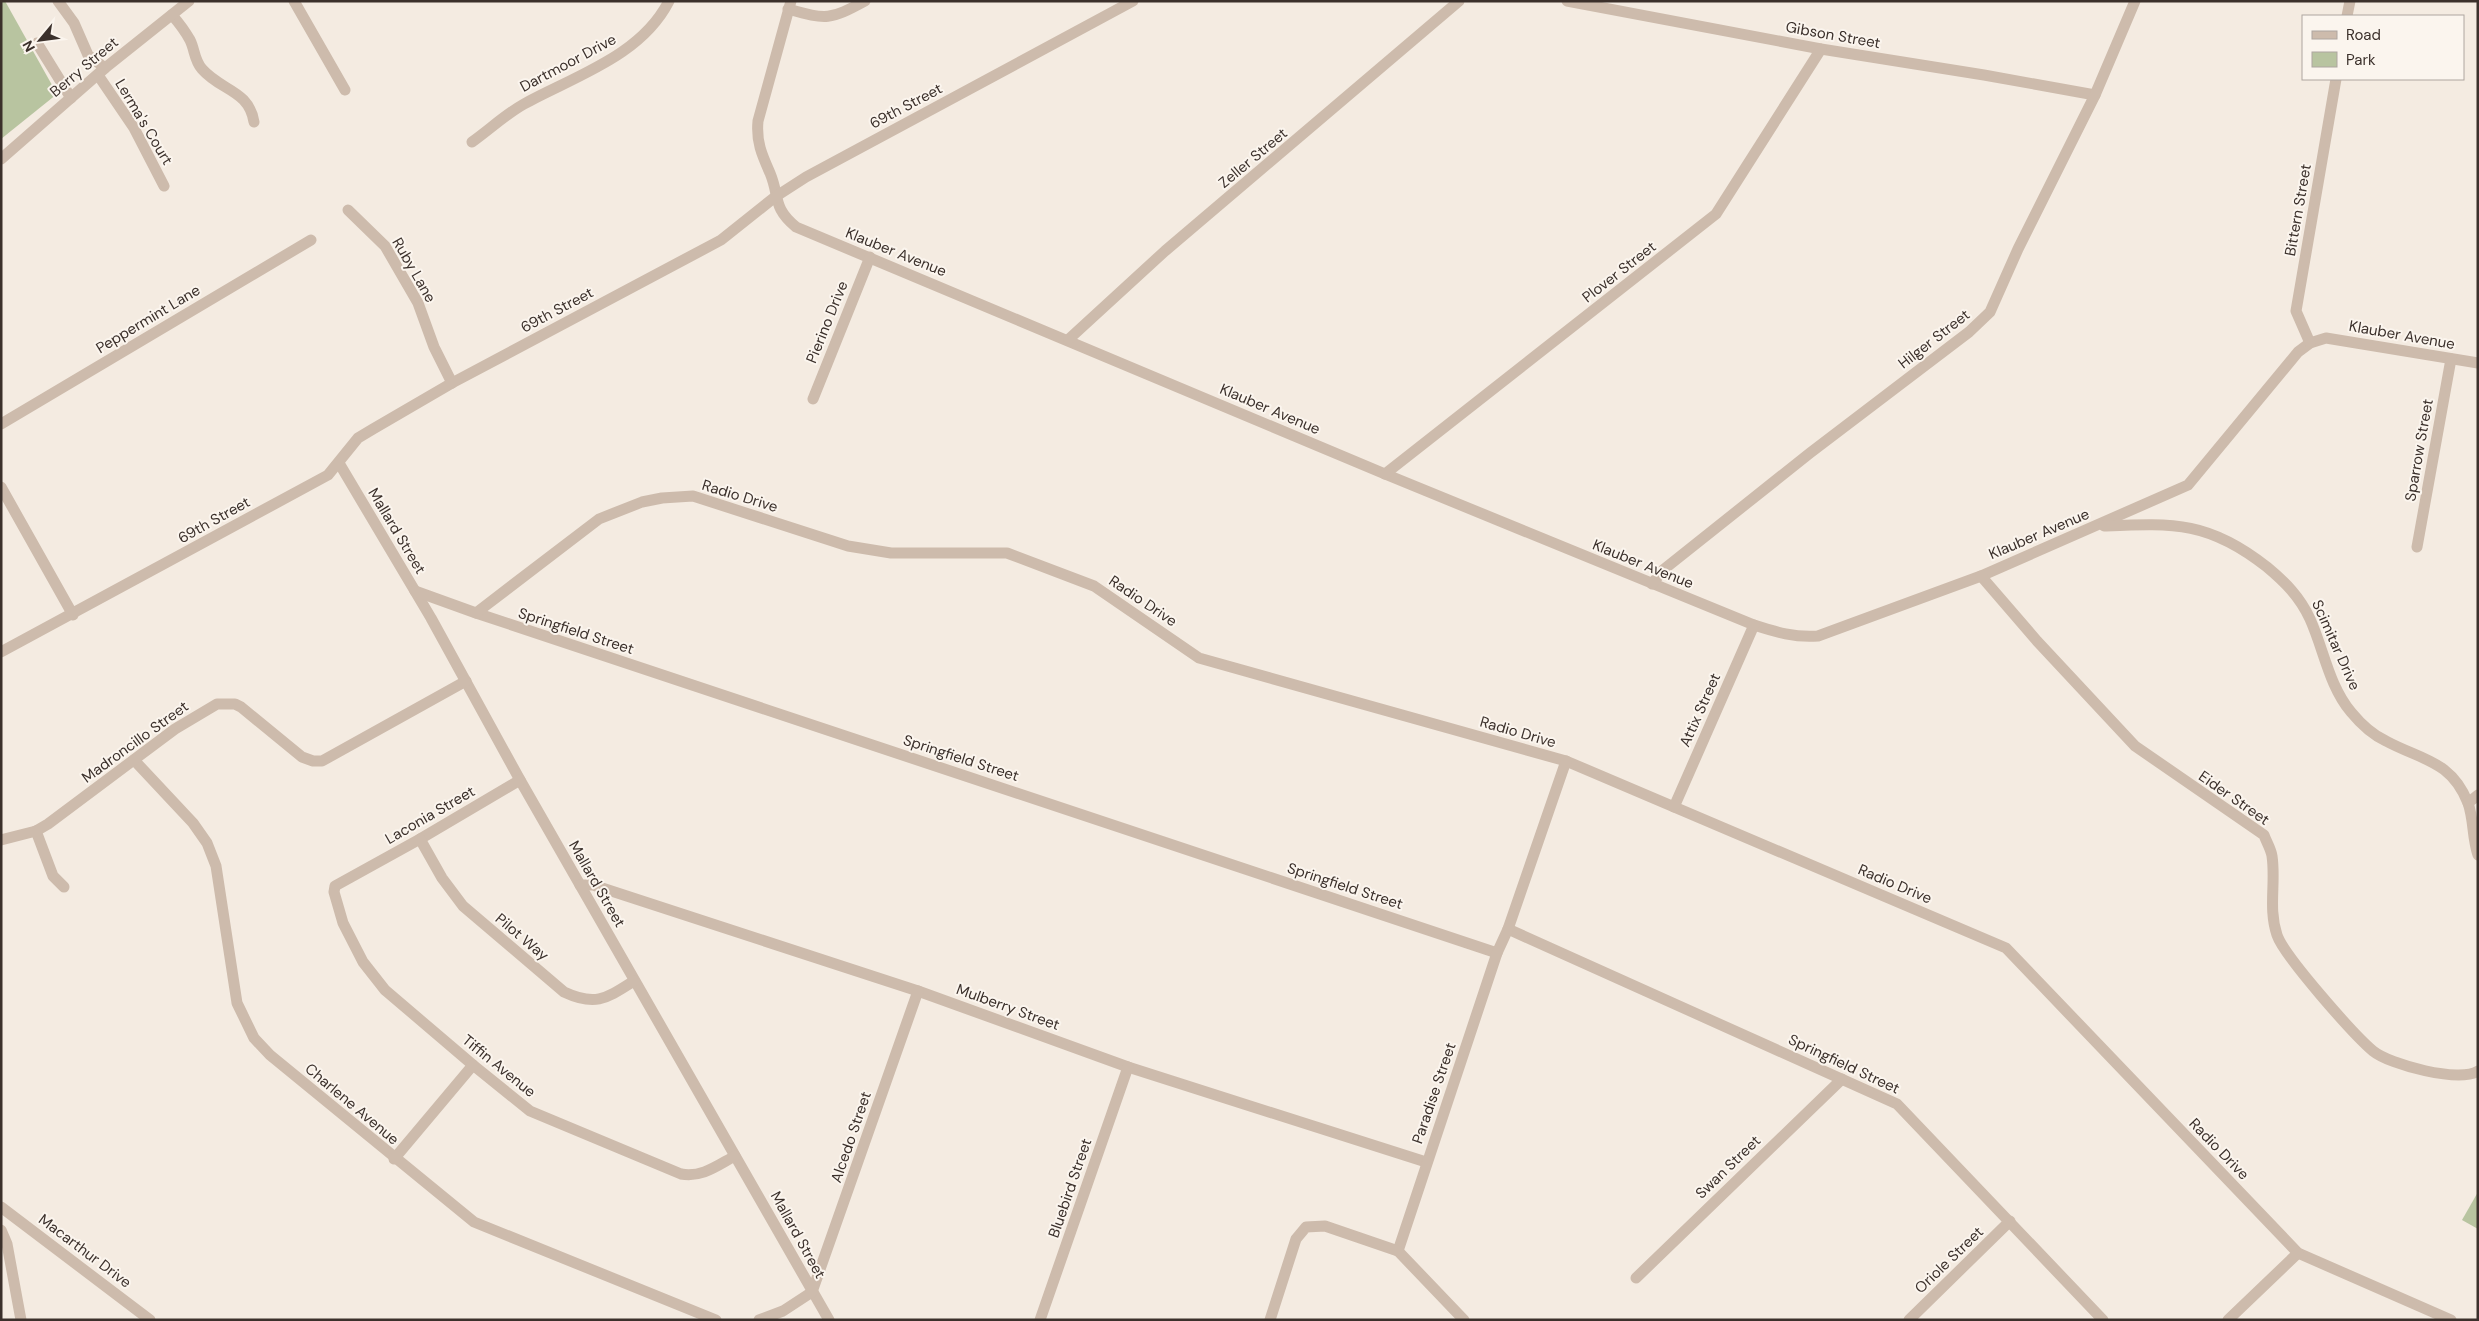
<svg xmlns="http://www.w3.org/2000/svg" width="2479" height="1321" font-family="'DM Sans',sans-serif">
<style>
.green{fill:#b8c4a0}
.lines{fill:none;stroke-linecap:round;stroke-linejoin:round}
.minor{stroke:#cdbbac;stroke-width:11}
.labels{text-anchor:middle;stroke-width:4;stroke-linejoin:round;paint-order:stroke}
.street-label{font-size:15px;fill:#3b302b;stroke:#fbf5ee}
</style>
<rect width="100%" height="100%" fill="#f4ebe1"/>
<g class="green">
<path d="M 1,1 L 5,1 L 57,94 L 1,139 Z"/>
<path d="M 2478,1192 L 2478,1229 L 2462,1220 Z"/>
</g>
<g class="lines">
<g class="minor">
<path d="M 58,1 L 74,23 L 88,55 L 105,68"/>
<path d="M 294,1 L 345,90"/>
<path d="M 791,1 L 758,121 C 756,142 762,155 770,173 C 780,197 772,207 796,227 L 1385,474 L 1754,625 C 1776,632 1795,638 1818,636 L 1981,576 L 2188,485 L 2298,352 L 2310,343 L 2326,338 L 2478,363"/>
<path d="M 1567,1 L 1821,49 L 1984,75 L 2095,95"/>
<path d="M 788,9 C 827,20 830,20 865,1"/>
<path d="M 172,15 C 179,23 185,31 190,40 C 195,50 194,60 202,69 C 221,91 249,90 254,122"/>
<path d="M 2347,16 L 2350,1"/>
<path d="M 37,43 L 71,98"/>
<path d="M 98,75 L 134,128 L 164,186"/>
<path d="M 472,142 C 489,130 506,114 524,104 C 575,76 641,56 669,1"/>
<path d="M 1,159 L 105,68 L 189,1"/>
<path d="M 348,210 L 385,246 L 418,303 L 434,347 L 452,383"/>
<path d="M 1069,339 L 1165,251 L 1459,1"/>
<path d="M 2310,343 L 2296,311 L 2336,79"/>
<path d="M 813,399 L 870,257"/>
<path d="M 1,424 L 311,240"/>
<path d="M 339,463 L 431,618 L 520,780 L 829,1320"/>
<path d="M 1385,474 L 1716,214 L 1821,49"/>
<path d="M 1,487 L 73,615"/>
<path d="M 2104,526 C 2174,523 2209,521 2267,567 C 2285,582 2300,597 2310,619 C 2324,650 2329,686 2351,712 C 2360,723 2373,735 2386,741 C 2421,760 2451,760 2468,803 C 2474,820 2472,838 2478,855"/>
<path d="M 2417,547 L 2451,359"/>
<path d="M 1981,576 L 2037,641 L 2135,746 L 2264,835 C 2266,841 2271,849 2272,856 C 2276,883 2268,908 2277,935 C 2284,956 2354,1035 2373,1051 C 2390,1065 2460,1083 2478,1071"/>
<path d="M 1652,584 L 1663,570 L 1810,453 L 1969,332 L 1990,312 L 2018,249 L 2095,95 L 2135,1"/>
<path d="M 415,591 L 476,613 L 1497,953"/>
<path d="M 476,613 L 599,519 L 642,502 L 662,498 L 693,496 L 848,546 L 891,553 L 1007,553 L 1094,586 L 1199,658 L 1566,761 L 2006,948 L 2298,1253 L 2451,1320"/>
<path d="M 1,652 L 328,475 L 358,438 L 373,429 L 452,383 L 721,240 L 775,197 L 806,177 L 1133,1"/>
<path d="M 134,760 L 193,823 L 207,843 L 216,866 L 237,1003 L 254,1038 L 270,1055 L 474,1222 L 716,1320"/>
<path d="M 520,780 L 420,839 L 335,886 L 334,892 L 343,923 L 363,962 L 385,990 L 473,1065 L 530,1111 L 681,1174 C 702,1178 718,1165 735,1156"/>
<path d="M 2468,803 L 2478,795"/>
<path d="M 1674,807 L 1754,625"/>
<path d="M 36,831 L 53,876 L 64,887"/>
<path d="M 420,839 L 442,878 L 463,906 L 564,992 C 596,1007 607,998 634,981"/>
<path d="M 1,840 L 36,831 L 48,824 L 175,729 L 217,704 L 235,704 L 241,707 L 302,757 L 313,761 L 322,761 L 466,681"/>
<path d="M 580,885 L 593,885 L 918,991 L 1128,1067 L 1426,1162"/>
<path d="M 1508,929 L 1897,1104 L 2103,1320"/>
<path d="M 394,1159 L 473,1065"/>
<path d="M 1,1207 L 150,1320"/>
<path d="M 1,1230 L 7,1244 L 21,1320"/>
<path d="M 1398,1251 L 1497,953 L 1508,929 L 1566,761"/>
<path d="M 1636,1278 L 1842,1079"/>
<path d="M 759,1320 L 783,1311 L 812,1292 L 918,991"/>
<path d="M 1040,1320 L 1128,1067"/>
<path d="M 1270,1320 L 1296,1239 L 1306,1227 L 1325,1226 L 1398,1251 L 1464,1320"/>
<path d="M 1909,1320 L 2010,1221"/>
<path d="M 2228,1320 L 2298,1253"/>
</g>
</g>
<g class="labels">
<g class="street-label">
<text transform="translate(1833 35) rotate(10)" y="5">Gibson Street</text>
<text transform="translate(568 63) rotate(-28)" y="5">Dartmoor Drive</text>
<text transform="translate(84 67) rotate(-40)" y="5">Berry Street</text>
<text transform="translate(906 106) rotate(-28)" y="5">69th Street</text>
<text transform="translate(144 122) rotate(59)" y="5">Lerma's Court</text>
<text transform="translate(1253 158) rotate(-40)" y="5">Zeller Street</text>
<text transform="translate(2298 210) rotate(-80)" y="5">Bittern Street</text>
<text transform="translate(896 252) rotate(22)" y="5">Klauber Avenue</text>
<text transform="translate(414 270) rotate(60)" y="5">Ruby Lane</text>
<text transform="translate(1619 272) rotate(-38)" y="5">Plover Street</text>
<text transform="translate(557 310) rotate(-28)" y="5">69th Street</text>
<text transform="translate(148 319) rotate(-31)" y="5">Peppermint Lane</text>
<text transform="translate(827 322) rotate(-68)" y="5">Pierino Drive</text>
<text transform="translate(2402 335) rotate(10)" y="5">Klauber Avenue</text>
<text transform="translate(1934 339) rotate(-38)" y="5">Hilger Street</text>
<text transform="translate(1270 409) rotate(23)" y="5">Klauber Avenue</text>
<text transform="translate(2419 450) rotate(-80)" y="5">Sparrow Street</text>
<text transform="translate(740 496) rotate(17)" y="5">Radio Drive</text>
<text transform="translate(214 520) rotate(-29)" y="5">69th Street</text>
<text transform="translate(397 531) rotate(59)" y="5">Mallard Street</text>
<text transform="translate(2039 534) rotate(-23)" y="5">Klauber Avenue</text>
<text transform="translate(1643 564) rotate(22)" y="5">Klauber Avenue</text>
<text transform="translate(1143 601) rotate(34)" y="5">Radio Drive</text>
<text transform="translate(576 631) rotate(18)" y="5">Springfield Street</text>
<text transform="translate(2336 645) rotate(66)" y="5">Scimitar Drive</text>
<text transform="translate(1700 710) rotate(-66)" y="5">Attix Street</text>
<text transform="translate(1518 732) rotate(16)" y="5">Radio Drive</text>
<text transform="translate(135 742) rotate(-36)" y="5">Madroncillo Street</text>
<text transform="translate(961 758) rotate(18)" y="5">Springfield Street</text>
<text transform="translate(2234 798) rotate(35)" y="5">Eider Street</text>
<text transform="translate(430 815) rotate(-30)" y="5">Laconia Street</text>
<text transform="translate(597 884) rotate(60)" y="5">Mallard Street</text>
<text transform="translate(1895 884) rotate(23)" y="5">Radio Drive</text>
<text transform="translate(1345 886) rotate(18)" y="5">Springfield Street</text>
<text transform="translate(522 937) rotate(40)" y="5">Pilot Way</text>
<text transform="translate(1008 1007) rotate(20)" y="5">Mulberry Street</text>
<text transform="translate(1844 1064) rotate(25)" y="5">Springfield Street</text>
<text transform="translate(499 1066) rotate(39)" y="5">Tiffin Avenue</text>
<text transform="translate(1434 1093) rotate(-71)" y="5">Paradise Street</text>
<text transform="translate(352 1104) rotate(40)" y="5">Charlene Avenue</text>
<text transform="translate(851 1137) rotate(-71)" y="5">Alcedo Street</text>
<text transform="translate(2219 1149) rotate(46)" y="5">Radio Drive</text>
<text transform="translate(1728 1167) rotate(-44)" y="5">Swan Street</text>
<text transform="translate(1070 1188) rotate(-71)" y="5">Bluebird Street</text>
<text transform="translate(798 1235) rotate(61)" y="5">Mallard Street</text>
<text transform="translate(85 1251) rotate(37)" y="5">Macarthur Drive</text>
<text transform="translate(1949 1260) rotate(-44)" y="5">Oriole Street</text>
</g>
</g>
<rect width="2479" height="1321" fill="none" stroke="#3b302b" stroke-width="5"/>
<rect x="2302" y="15" width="162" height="65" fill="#fbf5ee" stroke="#aea6a0"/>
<rect x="2312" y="31" width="25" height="8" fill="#cdbbac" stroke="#aea6a0"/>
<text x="2346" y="40" font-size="15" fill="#3b302b">Road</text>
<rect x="2312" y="52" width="25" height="15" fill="#b8c4a0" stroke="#aea6a0"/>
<text x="2346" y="65" font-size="15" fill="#3b302b">Park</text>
<g transform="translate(40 40) rotate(241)" stroke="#fbf5ee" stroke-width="4" paint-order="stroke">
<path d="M0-4L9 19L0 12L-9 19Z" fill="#3b302b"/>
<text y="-8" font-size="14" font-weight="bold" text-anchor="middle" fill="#3b302b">N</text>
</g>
</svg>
